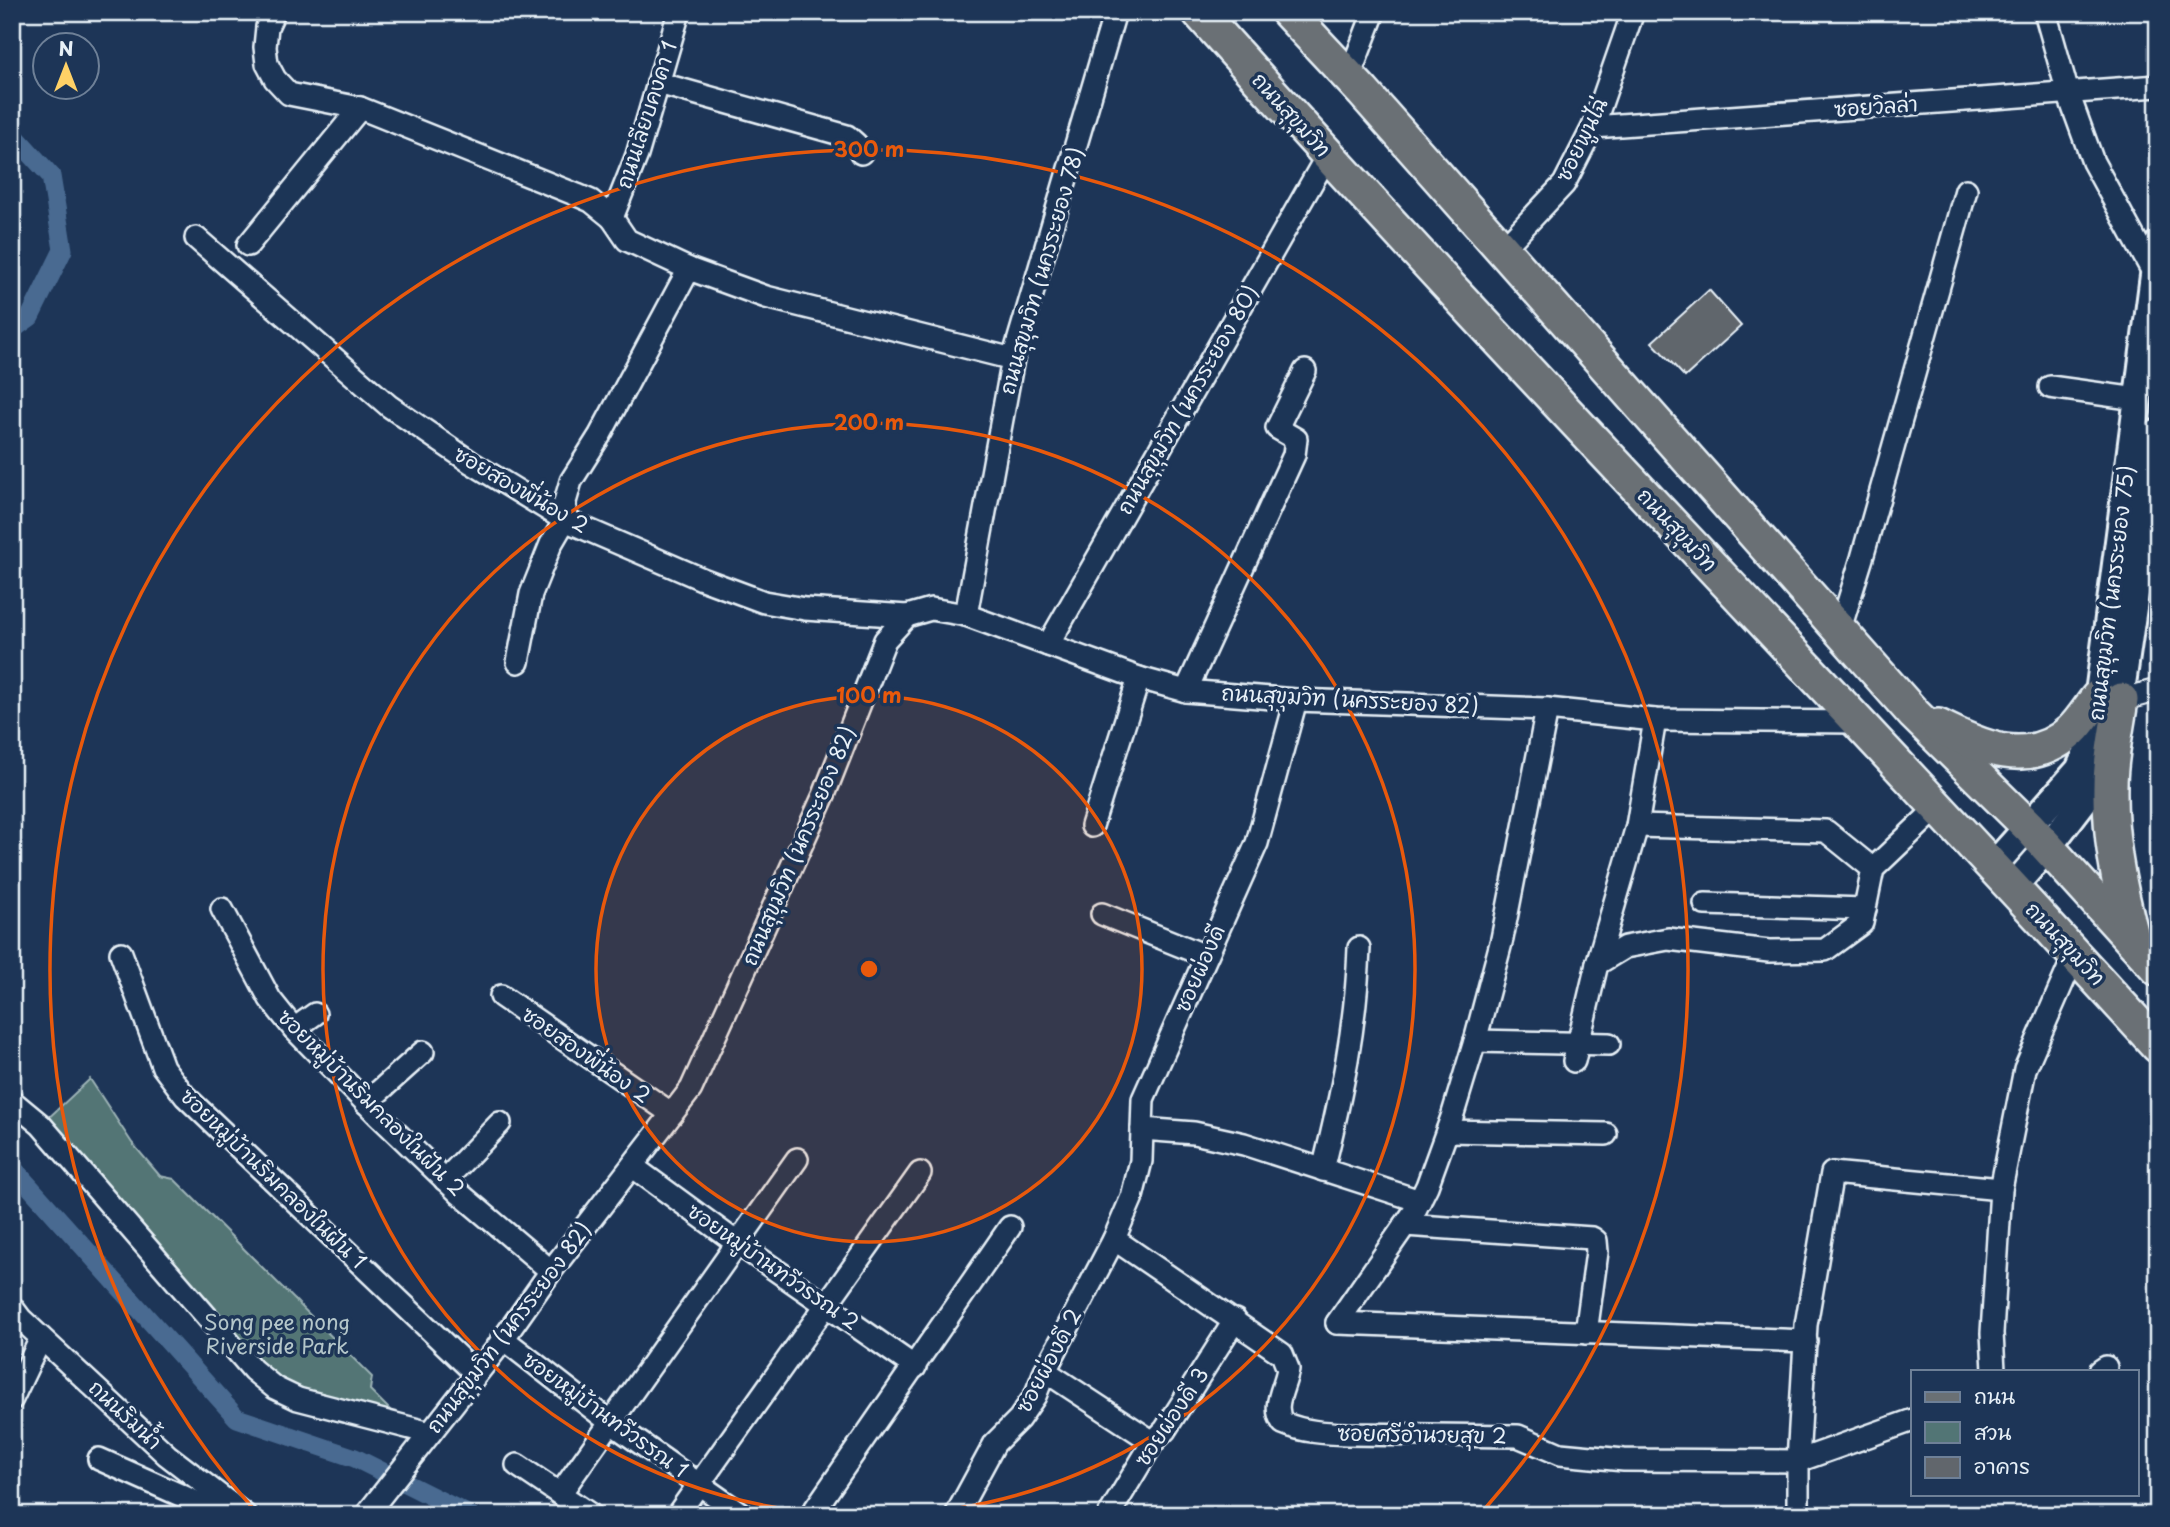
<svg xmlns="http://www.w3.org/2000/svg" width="2170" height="1527" font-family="'Playpen Sans','Playpen Sans Thai',sans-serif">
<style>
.green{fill:#527575;stroke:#9db3b6;stroke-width:2}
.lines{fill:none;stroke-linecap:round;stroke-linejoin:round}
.canal{stroke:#4a6b91;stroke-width:19}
.building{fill:#61666c;stroke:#e8f1f8;stroke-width:2}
.minor-casing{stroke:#e8f1f8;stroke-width:26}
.tertiary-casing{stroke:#e8f1f8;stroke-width:32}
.primary-casing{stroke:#e8f1f8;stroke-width:38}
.minor{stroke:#1d3557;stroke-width:21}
.tertiary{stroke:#1d3557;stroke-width:26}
.primary{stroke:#6a7074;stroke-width:33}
.ring{fill:none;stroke:#e8590c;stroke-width:3.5}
.labels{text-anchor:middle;stroke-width:7;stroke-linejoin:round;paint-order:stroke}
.street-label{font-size:21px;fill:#e8f1f8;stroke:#1d3557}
.park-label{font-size:21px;fill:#b4c6ca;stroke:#1d3557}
.centre{fill:#e8590c;stroke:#1d3557;stroke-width:3.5}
.ring-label{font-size:21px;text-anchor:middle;font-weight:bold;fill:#e8590c;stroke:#1d3557;stroke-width:7;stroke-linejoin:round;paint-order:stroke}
</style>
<rect width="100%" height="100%" fill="#1d3557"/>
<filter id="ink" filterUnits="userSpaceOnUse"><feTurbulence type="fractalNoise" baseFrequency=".0143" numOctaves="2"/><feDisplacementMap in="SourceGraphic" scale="14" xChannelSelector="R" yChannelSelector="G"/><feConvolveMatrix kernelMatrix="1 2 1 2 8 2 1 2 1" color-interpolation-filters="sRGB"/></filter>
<g filter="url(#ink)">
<path class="green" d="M 90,1079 L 132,1143 L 160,1176 L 174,1179 L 372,1377 L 370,1390 L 402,1422 L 278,1385 L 44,1122 Z"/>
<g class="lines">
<g class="canal">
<path d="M 12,133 L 51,176 L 63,250 L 30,317 L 12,330"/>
<path d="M 12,1167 L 237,1418 L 355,1458 L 469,1515"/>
</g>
</g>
<path class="building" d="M 1709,290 L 1741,326 L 1685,377 L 1652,342 Z"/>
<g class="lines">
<defs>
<g id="minor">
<path d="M 274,12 L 267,27 L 265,47 L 267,64 L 275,79 L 289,94 L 360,108 L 577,195 L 591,201 L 612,218 L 627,240 L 689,269 L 766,297 L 1013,359"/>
<path d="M 2045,12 L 2068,93 L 2093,162 L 2154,274"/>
<path d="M 1349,77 L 1374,12"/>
<path d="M 658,83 L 847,136 L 856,144 L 861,153"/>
<path d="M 1593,127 L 2158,86"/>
<path d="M 612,218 L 637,155 L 679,12"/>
<path d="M 196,238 L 389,406 L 472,463 L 565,520 L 702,579 L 764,602 L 805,609 L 907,616"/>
<path d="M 248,245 L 360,108"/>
<path d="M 1502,250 L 1564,184 L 1593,127 L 1633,12"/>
<path d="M 2050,387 L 2137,399"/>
<path d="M 966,615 L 1013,359 L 1115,12"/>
<path d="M 1840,629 L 1862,558 L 1966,190"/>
<path d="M 1048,645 L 1327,156"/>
<path d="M 518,662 L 531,594 L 551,544 L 565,520 L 565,502 L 571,481 L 600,435 L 689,269"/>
<path d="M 1186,691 L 1294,455 L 1296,439 L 1277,428 L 1305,371"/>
<path d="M 2121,700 L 2158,690"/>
<path d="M 1092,826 L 1139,678"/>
<path d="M 1637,826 L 1826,831 L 1873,869"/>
<path d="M 1705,904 L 1865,909"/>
<path d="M 222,909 L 270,999 L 294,1029 L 378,1115 L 459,1193 L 551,1271"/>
<path d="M 1102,914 L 1206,956"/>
<path d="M 121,953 L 163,1067 L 185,1096 L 475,1373"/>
<path d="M 1597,964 L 1637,826 L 1655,720"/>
<path d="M 501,996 L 672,1114"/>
<path d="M 294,1029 L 315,1014"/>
<path d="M 1475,1041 L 1609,1044"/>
<path d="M 1574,1061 L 1597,964 L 1625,947 L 1668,939 L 1769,951 L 1825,950 L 1862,923 L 1873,869 L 1938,807"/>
<path d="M 12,1101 L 41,1125 L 253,1370 L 275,1388 L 298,1399 L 430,1433"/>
<path d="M 366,1103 L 423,1052"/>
<path d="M 1142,1129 L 1194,1133 L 1244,1144 L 1420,1201"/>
<path d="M 1447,1131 L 1606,1134"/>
<path d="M 632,1166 L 737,1243 L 915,1367"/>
<path d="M 1323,1170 C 1342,1093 1356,1027 1359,948"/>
<path d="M 445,1180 L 500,1123"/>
<path d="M 1405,1225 L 1592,1238 L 1596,1241 L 1597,1252 L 1586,1333"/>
<path d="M 1114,1239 L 1282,1354 L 1288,1369 C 1285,1388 1271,1406 1283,1423 C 1304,1432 1325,1433 1347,1434 L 1518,1436 L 1560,1454 L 1624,1460 L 1798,1461 L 1913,1420"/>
<path d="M 12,1307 L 21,1319 L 167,1455 L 245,1515"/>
<path d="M 1337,1323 L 1414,1212 L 1427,1186 L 1452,1117 L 1475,1041 L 1502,939 L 1547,709"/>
<path d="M 1337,1323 L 1806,1341"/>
<path d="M 502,1338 L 610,1422 L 743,1515"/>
<path d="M 1045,1371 L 1153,1442"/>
<path d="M 1994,1371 L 1992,1333 L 2001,1189 L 2025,1069 L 2075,954"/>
<path d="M 2100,1371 L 2106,1367"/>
<path d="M 12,1399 L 41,1338"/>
<path d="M 99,1459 L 223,1514 L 228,1502"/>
<path d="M 517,1465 L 591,1515"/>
<path d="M 560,1494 L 797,1159"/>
<path d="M 366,1515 L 494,1352 L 551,1271 L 691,1089 L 824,795 L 885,640 L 907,616 L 931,609 L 966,615 L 1139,678 L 1186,691 L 1296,700 L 1547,709 L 1655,720 L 1858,722"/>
<path d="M 677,1515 L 920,1173"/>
<path d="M 811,1515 L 1010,1227"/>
<path d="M 956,1515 L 995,1443 L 1019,1419 L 1035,1396 L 1045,1371 L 1114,1239 L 1132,1197 L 1141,1161 L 1143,1099 L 1257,843 L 1296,700"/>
<path d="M 1109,1515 L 1153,1442 L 1165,1430 L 1235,1320"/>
<path d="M 1798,1515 L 1798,1461 L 1806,1325 L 1832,1173 L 2001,1189"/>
</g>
<g id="tertiary">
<path d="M 2117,719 L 2158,433"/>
<path d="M 1993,866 L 2079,770 L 2093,739 L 2158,245"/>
<path d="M 2013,887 L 2048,847 L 2098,782 L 2108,756"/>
</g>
<g id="primary">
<path d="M 1199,12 C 1512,363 1842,698 2158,1046"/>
<path d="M 1288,12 L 1363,92 L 1914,714 L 2029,827 L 2158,969"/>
<path d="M 2121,700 C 2117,728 2110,758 2110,786 C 2109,837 2119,888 2132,936"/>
<path d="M 1938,726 C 1981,747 2028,770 2071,731 C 2081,722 2089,708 2098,697"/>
</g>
</defs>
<use href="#minor" class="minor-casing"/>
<use href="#tertiary" class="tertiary-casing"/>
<use href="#primary" class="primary-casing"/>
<use href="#minor" class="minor"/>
<use href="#tertiary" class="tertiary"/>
<use href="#primary" class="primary"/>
</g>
</g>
<circle cx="869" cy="969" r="273" fill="#e8590c" fill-opacity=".12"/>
<g class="ring">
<circle cx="869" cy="969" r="273"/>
<path d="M850 1515A546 546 0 1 1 888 1515"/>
<path d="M256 1512A819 819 0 1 1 1482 1512"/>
</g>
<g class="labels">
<g class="street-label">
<text transform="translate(1876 107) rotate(-4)" y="7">ซอยวิลล่า</text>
<text transform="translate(647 115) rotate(-72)" y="7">ถนนเลียบคงคา 1</text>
<text transform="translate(1291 115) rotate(48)" y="7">ถนนสุขุมวิท</text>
<text transform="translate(1582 140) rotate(-64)" y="7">ซอยพูนไฉ่</text>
<text transform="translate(1042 271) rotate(-74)" y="7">ถนนสุขุมวิท (นครระยอง 78)</text>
<text transform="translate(1188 400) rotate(-60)" y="7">ถนนสุขุมวิท (นครระยอง 80)</text>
<text transform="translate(521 490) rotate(30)" y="7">ซอยสองพี่น้อง 2</text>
<text transform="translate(1677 530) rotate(47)" y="7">ถนนสุขุมวิท</text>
<text transform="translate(2112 593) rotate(-83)" y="7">ถนนสุขุมวิท (นครระยอง 75)</text>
<text transform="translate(1350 700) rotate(3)" y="7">ถนนสุขุมวิท (นครระยอง 82)</text>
<text transform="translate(799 846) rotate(-67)" y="7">ถนนสุขุมวิท (นครระยอง 82)</text>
<text transform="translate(2065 944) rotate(47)" y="7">ถนนสุขุมวิท</text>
<text transform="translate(1200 969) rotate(-66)" y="7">ซอยผ่องดี</text>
<text transform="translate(586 1055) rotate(35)" y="7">ซอยสองพี่น้อง 2</text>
<text transform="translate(371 1103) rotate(45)" y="7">ซอยหมู่บ้านริมคลองในฝัน 2</text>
<text transform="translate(273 1179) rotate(44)" y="7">ซอยหมู่บ้านริมคลองในฝัน 1</text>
<text transform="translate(773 1267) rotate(35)" y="7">ซอยหมู่บ้านทวีวรรณ 2</text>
<text transform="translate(509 1328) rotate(-53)" y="7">ถนนสุขุมวิท (นครระยอง 82)</text>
<text transform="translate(1049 1361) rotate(-62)" y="7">ซอยผ่องดี 2</text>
<text transform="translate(125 1415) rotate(43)" y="7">ถนนริมน้ำ</text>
<text transform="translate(605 1415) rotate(36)" y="7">ซอยหมู่บ้านทวีวรรณ 1</text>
<text transform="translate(1172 1417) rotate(-56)" y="7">ซอยผ่องดี 3</text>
<text transform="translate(1422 1435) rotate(1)" y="7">ซอยศรีอำนวยสุข 2</text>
</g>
<g class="park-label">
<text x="277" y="1330">Song pee nong<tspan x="277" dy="24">Riverside Park</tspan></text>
</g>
</g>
<circle cx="869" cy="969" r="10" class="centre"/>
<g class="ring-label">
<text x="869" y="157">300 m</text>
<text x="869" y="430">200 m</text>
<text x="869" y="703">100 m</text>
</g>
<rect width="2170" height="1527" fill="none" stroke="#1d3557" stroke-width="42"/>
<rect x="21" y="21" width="2128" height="1485" fill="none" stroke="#e8f1f8" stroke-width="2.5" filter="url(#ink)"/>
<rect x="1911" y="1370" width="228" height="126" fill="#1d3557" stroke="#6e8097" stroke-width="2"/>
<rect x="1925" y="1392" width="35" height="10" fill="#6a7074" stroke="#6e8097" stroke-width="2"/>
<text x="1974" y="1404" font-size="21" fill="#e8f1f8">ถนน</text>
<rect x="1925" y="1422" width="35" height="21" fill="#527575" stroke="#6e8097" stroke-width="2"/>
<text x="1974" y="1440" font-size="21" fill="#e8f1f8">สวน</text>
<rect x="1925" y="1457" width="35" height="21" fill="#61666c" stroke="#6e8097" stroke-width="2"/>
<text x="1974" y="1474" font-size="21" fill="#e8f1f8">อาคาร</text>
<g transform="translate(66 66)"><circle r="33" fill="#1d3557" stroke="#6e8097" stroke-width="2"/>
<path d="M0-5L12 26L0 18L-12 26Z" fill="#ffd166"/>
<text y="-10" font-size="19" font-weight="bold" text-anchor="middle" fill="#e8f1f8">N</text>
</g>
</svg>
